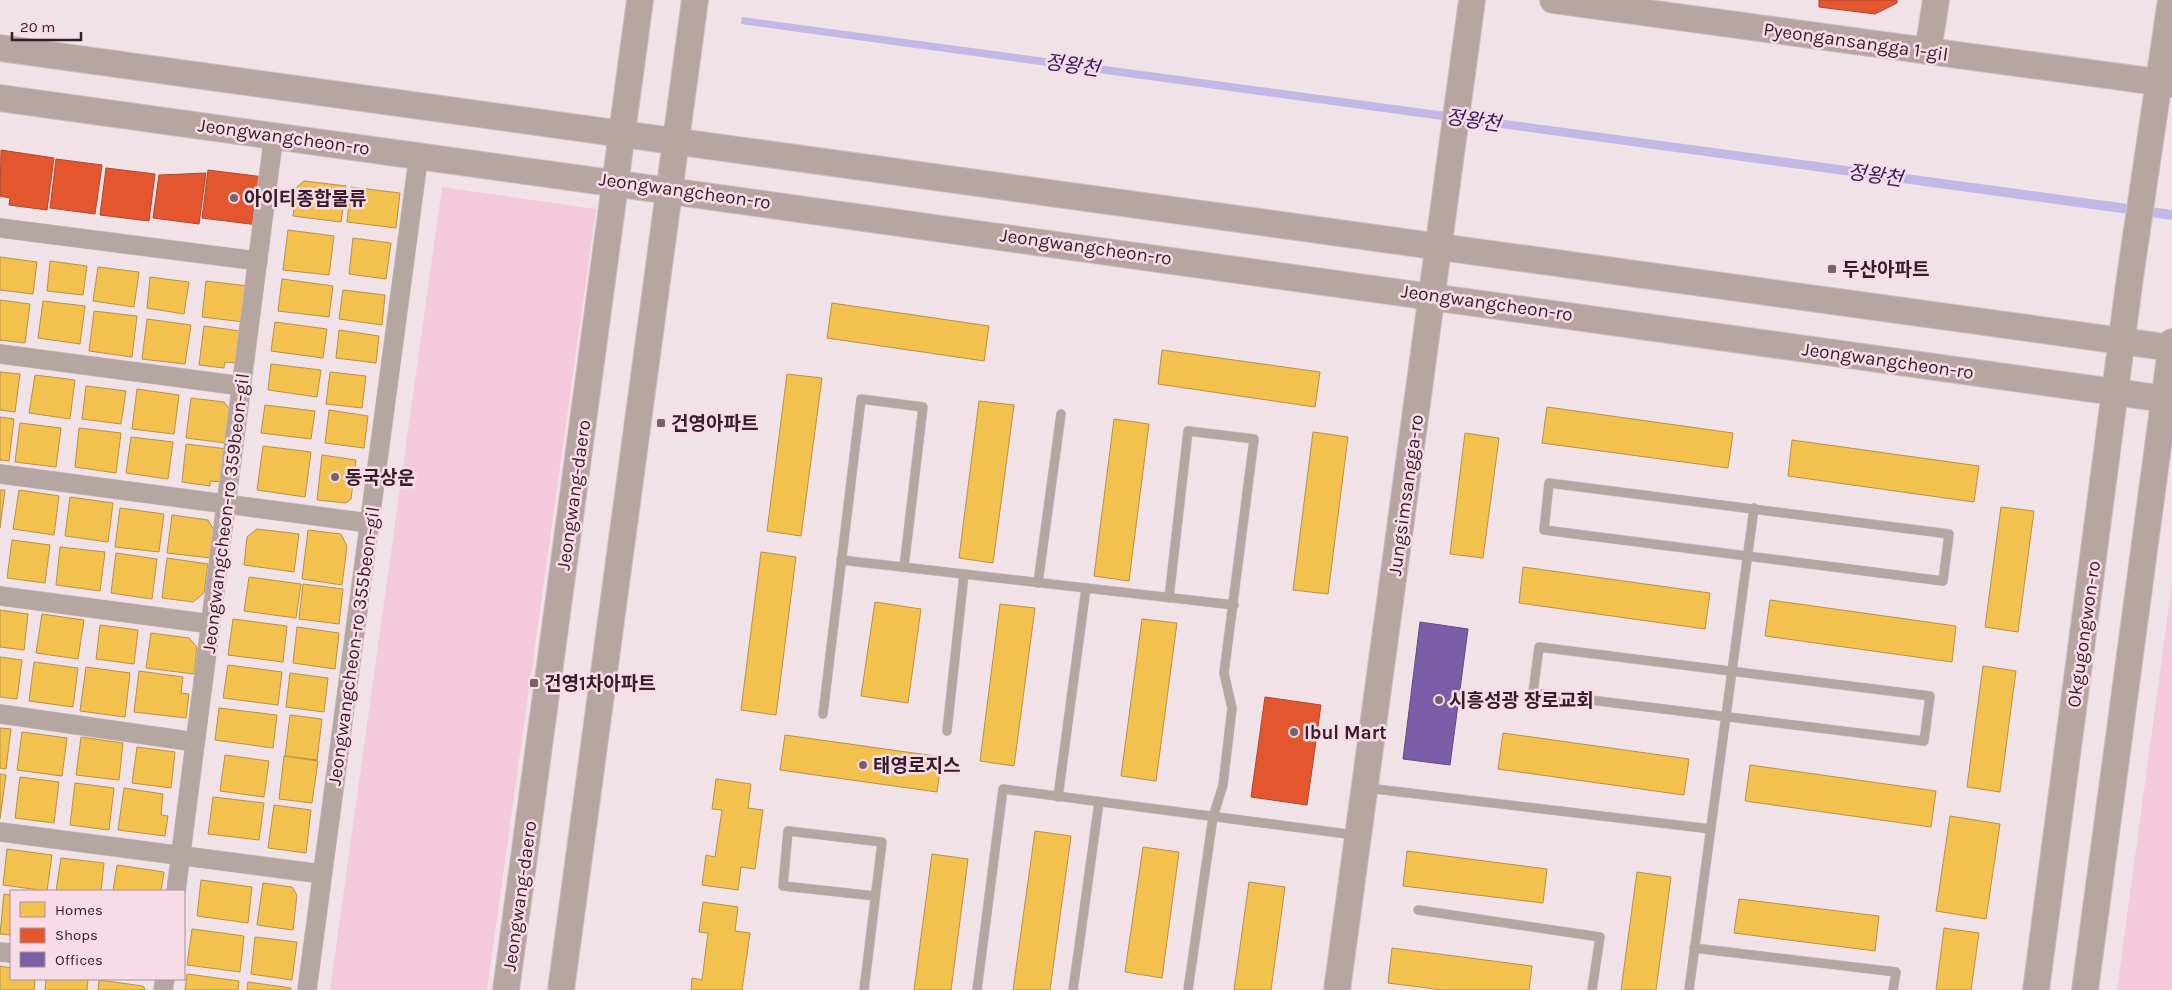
<svg xmlns="http://www.w3.org/2000/svg" width="2172" height="990" font-family="Karla,'Noto Sans KR',sans-serif">
<style>
.green{fill:#f3c9db}
.water{fill:#c3b8e5}
.homes{fill:#f2c14e;stroke:#ba9043}
.shops{fill:#e4572e;stroke:#b0462c}
.offices{fill:#7b5ea7;stroke:#664a81}
.lines{fill:none;stroke-linecap:round;stroke-linejoin:round}
.lane-casing{stroke:#cec0c6;stroke-width:10}
.street-casing{stroke:#cec0c6;stroke-width:20}
.secondary-casing{stroke:#cec0c6;stroke-width:28}
.lane{stroke:#b6a6a2;stroke-width:9}
.street{stroke:#b6a6a2;stroke-width:19}
.secondary{stroke:#b6a5a1;stroke-width:26}
.poi-dot{fill:#77626c;stroke:#f7dce7;stroke-width:2}
.labels{text-anchor:middle;stroke-width:5;stroke-linejoin:round;paint-order:stroke}
.street-label{font-size:19px;fill:#361d29;stroke:#f7dce7}
.poi-label{font-size:19px;font-weight:bold;fill:#361d29;stroke:#f7dce7;text-anchor:start}
.water-label{font-size:20px;font-style:italic;fill:#301b62;stroke:#f7dce7}
</style>
<rect width="100%" height="100%" fill="#f1e2e8"/>
<g class="green">
<path d="M 442,187 L 596,209 L 487,990 L 330,990 Z"/>
<path d="M 2172,583 L 2172,990 L 2117,990 Z"/>
</g>
<path class="water" d="M 742,17 L 2172,210 L 2172,220 L 741,24 Z"/>
<g class="homes">
<path d="M 304,181 L 346,186 L 341,222 L 293,216 L 297,187 Z"/>
<path d="M 351,187 L 400,193 L 396,228 L 347,222 Z"/>
<path d="M 288,230 L 334,236 L 329,275 L 283,270 Z"/>
<path d="M 353,238 L 391,243 L 386,279 L 349,274 Z"/>
<path d="M 0,257 L 37,262 L 33,294 L 0,290 Z"/>
<path d="M 50,261 L 87,266 L 83,295 L 47,291 Z"/>
<path d="M 98,267 L 139,272 L 134,307 L 93,301 Z"/>
<path d="M 150,277 L 189,282 L 184,314 L 147,308 Z"/>
<path d="M 282,279 L 333,286 L 329,317 L 278,311 Z"/>
<path d="M 206,281 L 248,286 L 244,322 L 202,317 Z"/>
<path d="M 343,290 L 385,295 L 382,325 L 339,319 Z"/>
<path d="M 0,300 L 30,304 L 25,343 L 0,340 Z"/>
<path d="M 43,301 L 85,306 L 80,344 L 38,338 Z"/>
<path d="M 832,303 L 989,326 L 984,361 L 827,338 Z"/>
<path d="M 94,311 L 137,316 L 132,357 L 89,351 Z"/>
<path d="M 147,319 L 191,325 L 185,364 L 142,359 Z"/>
<path d="M 275,322 L 327,329 L 323,358 L 271,351 Z"/>
<path d="M 204,326 L 240,331 L 236,363 L 225,362 L 224,368 L 199,365 Z"/>
<path d="M 339,330 L 379,336 L 376,363 L 336,358 Z"/>
<path d="M 1162,350 L 1320,372 L 1315,407 L 1158,384 Z"/>
<path d="M 271,364 L 321,370 L 317,397 L 268,390 Z"/>
<path d="M 0,372 L 20,374 L 15,412 L 0,410 Z"/>
<path d="M 330,372 L 366,376 L 362,408 L 326,404 Z"/>
<path d="M 787,374 L 822,378 L 801,536 L 767,531 Z"/>
<path d="M 35,375 L 75,380 L 70,419 L 29,413 Z"/>
<path d="M 86,386 L 126,391 L 121,424 L 82,419 Z"/>
<path d="M 137,389 L 179,395 L 174,434 L 132,429 Z"/>
<path d="M 191,398 L 224,402 L 230,410 L 226,443 L 186,438 Z"/>
<path d="M 979,401 L 1014,405 L 993,563 L 959,558 Z"/>
<path d="M 265,405 L 315,411 L 311,439 L 261,433 Z"/>
<path d="M 1547,407 L 1733,433 L 1728,468 L 1542,443 Z"/>
<path d="M 329,410 L 368,416 L 364,448 L 325,443 Z"/>
<path d="M 0,417 L 14,419 L 9,461 L 0,460 Z"/>
<path d="M 1114,419 L 1149,424 L 1129,581 L 1094,576 Z"/>
<path d="M 20,423 L 61,428 L 56,467 L 15,462 Z"/>
<path d="M 79,428 L 121,433 L 116,473 L 75,467 Z"/>
<path d="M 1313,432 L 1348,437 L 1328,594 L 1293,590 Z"/>
<path d="M 1465,433 L 1499,438 L 1483,558 L 1450,554 Z"/>
<path d="M 131,437 L 173,442 L 168,479 L 126,473 Z"/>
<path d="M 1792,440 L 1979,466 L 1974,502 L 1788,476 Z"/>
<path d="M 186,444 L 227,449 L 223,482 L 210,481 L 210,486 L 182,482 Z"/>
<path d="M 263,446 L 311,452 L 305,497 L 257,490 Z"/>
<path d="M 322,455 L 356,460 L 351,499 L 346,503 L 317,500 Z"/>
<path d="M 0,490 L 5,490 L 0,528 Z"/>
<path d="M 19,490 L 59,496 L 54,535 L 13,529 Z"/>
<path d="M 70,497 L 113,503 L 108,542 L 65,536 Z"/>
<path d="M 2001,507 L 2034,511 L 2018,632 L 1985,627 Z"/>
<path d="M 120,508 L 164,514 L 159,552 L 115,547 Z"/>
<path d="M 172,515 L 208,520 L 214,530 L 211,558 L 167,553 Z"/>
<path d="M 257,529 L 299,534 L 294,572 L 244,565 L 247,537 Z"/>
<path d="M 308,530 L 341,534 L 347,546 L 342,585 L 302,579 Z"/>
<path d="M 12,540 L 50,545 L 45,583 L 7,578 Z"/>
<path d="M 60,547 L 105,552 L 100,591 L 56,585 Z"/>
<path d="M 761,552 L 796,557 L 776,715 L 741,710 Z"/>
<path d="M 116,553 L 157,559 L 152,599 L 111,593 Z"/>
<path d="M 167,558 L 208,564 L 204,593 L 193,602 L 162,598 Z"/>
<path d="M 1523,567 L 1710,593 L 1705,629 L 1519,603 Z"/>
<path d="M 249,577 L 301,584 L 296,618 L 244,611 Z"/>
<path d="M 303,584 L 343,589 L 339,624 L 299,619 Z"/>
<path d="M 1770,600 L 1956,626 L 1952,662 L 1765,636 Z"/>
<path d="M 875,602 L 921,609 L 908,703 L 861,696 Z"/>
<path d="M 1000,604 L 1035,608 L 1014,766 L 980,761 Z"/>
<path d="M 0,610 L 28,614 L 24,650 L 0,647 Z"/>
<path d="M 42,614 L 84,620 L 78,659 L 36,653 Z"/>
<path d="M 233,619 L 287,626 L 283,662 L 228,655 Z"/>
<path d="M 1142,619 L 1177,623 L 1156,781 L 1121,776 Z"/>
<path d="M 100,625 L 138,630 L 134,664 L 96,659 Z"/>
<path d="M 297,627 L 339,633 L 335,669 L 293,663 Z"/>
<path d="M 151,633 L 189,638 L 197,647 L 194,674 L 146,668 Z"/>
<path d="M 0,657 L 22,660 L 17,699 L 0,697 Z"/>
<path d="M 34,662 L 78,668 L 73,707 L 29,701 Z"/>
<path d="M 228,665 L 282,672 L 278,705 L 223,698 Z"/>
<path d="M 1983,666 L 2016,671 L 2000,792 L 1967,787 Z"/>
<path d="M 86,667 L 130,673 L 125,717 L 80,711 Z"/>
<path d="M 139,671 L 183,677 L 181,693 L 189,694 L 186,718 L 134,712 Z"/>
<path d="M 290,673 L 328,678 L 324,712 L 286,707 Z"/>
<path d="M 219,708 L 277,715 L 273,748 L 215,740 Z"/>
<path d="M 290,715 L 322,719 L 317,760 L 285,756 Z"/>
<path d="M 0,728 L 11,729 L 6,769 L 0,768 Z"/>
<path d="M 22,732 L 67,738 L 62,776 L 17,770 Z"/>
<path d="M 1503,733 L 1689,759 L 1684,795 L 1498,769 Z"/>
<path d="M 785,735 L 942,757 L 937,792 L 780,770 Z"/>
<path d="M 81,737 L 123,743 L 119,780 L 76,775 Z"/>
<path d="M 137,747 L 175,752 L 171,788 L 132,783 Z"/>
<path d="M 225,755 L 269,761 L 264,797 L 220,791 Z"/>
<path d="M 284,756 L 318,761 L 312,803 L 279,799 Z"/>
<path d="M 1750,765 L 1936,791 L 1931,827 L 1745,801 Z"/>
<path d="M 0,774 L 6,775 L 0,819 Z"/>
<path d="M 20,777 L 59,782 L 54,823 L 15,818 Z"/>
<path d="M 716,779 L 751,784 L 748,808 L 763,810 L 755,869 L 741,867 L 738,890 L 702,885 L 706,855 L 715,857 L 722,810 L 712,809 Z"/>
<path d="M 75,783 L 114,788 L 109,830 L 70,825 Z"/>
<path d="M 124,788 L 163,794 L 161,815 L 168,816 L 165,836 L 118,830 Z"/>
<path d="M 213,797 L 264,803 L 259,840 L 208,834 Z"/>
<path d="M 274,805 L 311,810 L 306,853 L 268,848 Z"/>
<path d="M 1950,816 L 2000,824 L 1986,919 L 1936,911 Z"/>
<path d="M 1035,831 L 1071,836 L 1050,990 L 1013,990 Z"/>
<path d="M 1143,847 L 1179,852 L 1162,978 L 1125,972 Z"/>
<path d="M 7,849 L 52,855 L 47,891 L 3,885 Z"/>
<path d="M 1407,851 L 1547,869 L 1543,903 L 1403,886 Z"/>
<path d="M 932,854 L 968,859 L 951,990 L 914,990 Z"/>
<path d="M 61,858 L 104,863 L 101,891 L 56,891 Z"/>
<path d="M 117,865 L 164,872 L 161,891 L 113,891 Z"/>
<path d="M 1637,872 L 1671,877 L 1656,990 L 1621,990 Z"/>
<path d="M 201,880 L 252,887 L 248,923 L 197,916 Z"/>
<path d="M 1249,882 L 1285,887 L 1271,990 L 1234,990 Z"/>
<path d="M 263,883 L 292,887 L 297,895 L 293,930 L 257,925 Z"/>
<path d="M 4,894 L 11,895 L 11,935 L 0,934 Z"/>
<path d="M 1739,899 L 1879,916 L 1875,951 L 1734,933 Z"/>
<path d="M 703,902 L 738,907 L 735,931 L 750,933 L 742,990 L 691,990 L 692,978 L 702,980 L 708,933 L 699,932 Z"/>
<path d="M 1944,928 L 1979,933 L 1971,990 L 1936,990 Z"/>
<path d="M 192,929 L 244,936 L 240,972 L 187,965 Z"/>
<path d="M 255,937 L 297,942 L 292,980 L 251,974 Z"/>
<path d="M 1392,948 L 1532,966 L 1529,990 L 1443,990 L 1388,983 Z"/>
<path d="M 0,966 L 11,968 L 11,979 L 35,979 L 34,990 L 0,990 Z"/>
<path d="M 187,974 L 239,981 L 238,990 L 185,990 Z"/>
<path d="M 46,979 L 88,979 L 87,990 L 45,990 Z"/>
<path d="M 99,980 L 143,986 L 146,990 L 98,990 Z"/>
<path d="M 248,982 L 291,988 L 291,990 L 247,990 Z"/>
</g>
<g class="shops">
<path d="M 1819,0 L 1897,0 L 1897,3 L 1875,14 L 1819,7 Z"/>
<path d="M 1,150 L 54,158 L 47,210 L 9,205 L 10,198 L 0,196 Z"/>
<path d="M 56,159 L 102,165 L 95,214 L 50,208 Z"/>
<path d="M 106,168 L 155,174 L 149,221 L 100,215 Z"/>
<path d="M 208,170 L 264,177 L 258,225 L 202,218 Z"/>
<path d="M 206,173 L 199,224 L 153,218 L 159,175 Z"/>
<path d="M 1265,697 L 1321,705 L 1307,805 L 1251,797 Z"/>
</g>
<path class="offices" d="M 1420,622 L 1468,629 L 1450,765 L 1403,759 Z"/>
<g class="lines">
<defs>
<g id="lane">
<path d="M 1549,483 L 1949,534 L 1943,581 L 1544,530 Z"/>
<path d="M 841,560 L 1234,605"/>
<path d="M 1038,583 L 1061,414"/>
<path d="M 1169,598 L 1188,431 L 1254,439 L 1224,673 L 1232,708 L 1223,785 L 1213,817 L 1188,990"/>
<path d="M 1539,647 L 1930,696 L 1924,741 L 1533,693 Z"/>
<path d="M 823,714 L 861,399 L 923,407 L 904,567"/>
<path d="M 947,731 L 964,574"/>
<path d="M 1367,788 L 1711,829"/>
<path d="M 1058,797 L 1086,588"/>
<path d="M 1418,910 L 1600,937 L 1592,990"/>
<path d="M 1694,948 L 1896,972 L 1893,990"/>
<path d="M 864,990 L 882,842 L 788,831 L 783,886 L 875,896"/>
<path d="M 977,990 L 1003,789 L 1355,835"/>
<path d="M 1073,990 L 1099,802"/>
<path d="M 1689,990 L 1754,508"/>
</g>
<g id="street">
<path d="M 0,228 L 258,261"/>
<path d="M 0,354 L 242,386"/>
<path d="M 0,474 L 369,523"/>
<path d="M 0,596 L 211,624"/>
<path d="M 0,714 L 195,742"/>
<path d="M 0,832 L 322,874"/>
<path d="M 176,891 L 274,134"/>
<path d="M 0,952 L 11,953"/>
<path d="M 163,990 L 165,979"/>
<path d="M 307,990 L 419,153"/>
</g>
<g id="secondary">
<path d="M 1553,0 L 2172,84"/>
<path d="M 0,48 C 725,142 1449,243 2172,348"/>
<path d="M 1928,51 L 1936,0"/>
<path d="M 0,98 C 725,194 1449,295 2172,400"/>
<path d="M 506,990 L 640,0"/>
<path d="M 561,990 L 695,0"/>
<path d="M 1337,990 L 1472,0"/>
<path d="M 2036,990 L 2130,277 L 2171,0"/>
<path d="M 2085,990 L 2172,342"/>
</g>
</defs>
<use href="#lane" class="lane-casing"/>
<use href="#street" class="street-casing"/>
<use href="#secondary" class="secondary-casing"/>
<use href="#lane" class="lane"/>
<use href="#street" class="street"/>
<use href="#secondary" class="secondary"/>
</g>
<g class="poi-dot">
<circle cx="234" cy="198" r="5"/>
<rect x="1827" y="264" width="10" height="10" rx="2.5"/>
<rect x="656" y="418" width="10" height="10" rx="2.5"/>
<circle cx="335" cy="477" r="5"/>
<rect x="529" y="678" width="10" height="10" rx="2.5"/>
<circle cx="1439" cy="700" r="5"/>
<circle cx="1294" cy="732" r="5"/>
<circle cx="863" cy="765" r="5"/>
</g>
<g class="labels">
<g class="street-label">
<text transform="translate(1856 41) rotate(8)" y="7">Pyeongansangga 1-gil</text>
<text transform="translate(284 136) rotate(8)" y="7">Jeongwangcheon-ro</text>
<text transform="translate(685 190) rotate(8)" y="7">Jeongwangcheon-ro</text>
<text transform="translate(1086 246) rotate(8)" y="7">Jeongwangcheon-ro</text>
<text transform="translate(1487 302) rotate(8)" y="7">Jeongwangcheon-ro</text>
<text transform="translate(1888 360) rotate(8)" y="7">Jeongwangcheon-ro</text>
<text transform="translate(573 495) rotate(-82)" y="7">Jeongwang-daero</text>
<text transform="translate(1405 495) rotate(-82)" y="7">Jungsimsangga-ro</text>
<text transform="translate(225 513) rotate(-83)" y="7">Jeongwangcheon-ro 359beon-gil</text>
<text transform="translate(2083 634) rotate(-82)" y="7">Okgugongwon-ro</text>
<text transform="translate(353 646) rotate(-82)" y="7">Jeongwangcheon-ro 355beon-gil</text>
<text transform="translate(519 896) rotate(-82)" y="7">Jeongwang-daero</text>
</g>
<g class="poi-label">
<text x="244" y="205">아이티종합물류</text>
<text x="1842" y="276">두산아파트</text>
<text x="671" y="430">건영아파트</text>
<text x="345" y="484">동국상운</text>
<text x="544" y="690">건영1차아파트</text>
<text x="1449" y="707">시흥성광 장로교회</text>
<text x="1304" y="739">Ibul Mart</text>
<text x="873" y="772">태영로지스</text>
</g>
<g class="water-label">
<text transform="translate(1072 65) rotate(8)" y="7">정왕천</text>
<text transform="translate(1473 120) rotate(8)" y="7">정왕천</text>
<text transform="translate(1875 175) rotate(8)" y="7">정왕천</text>
</g>
</g>
<rect x="10" y="890" width="175" height="90" fill="#f7dce7" stroke="#aa909b"/>
<rect x="20" y="902" width="25" height="15" fill="#f2c14e" stroke="#aa909b"/>
<text x="55" y="915" font-size="15" fill="#361d29">Homes</text>
<rect x="20" y="928" width="25" height="15" fill="#e4572e" stroke="#aa909b"/>
<text x="55" y="940" font-size="15" fill="#361d29">Shops</text>
<rect x="20" y="952" width="25" height="15" fill="#7b5ea7" stroke="#aa909b"/>
<text x="55" y="965" font-size="15" fill="#361d29">Offices</text>
<path d="M12 32v8h69v-8" fill="none" stroke="#361d29" stroke-width="2.5"/>
<text x="20" y="32" font-size="15" fill="#361d29" stroke="#f7dce7" stroke-width="4" paint-order="stroke">20 m</text>
</svg>
